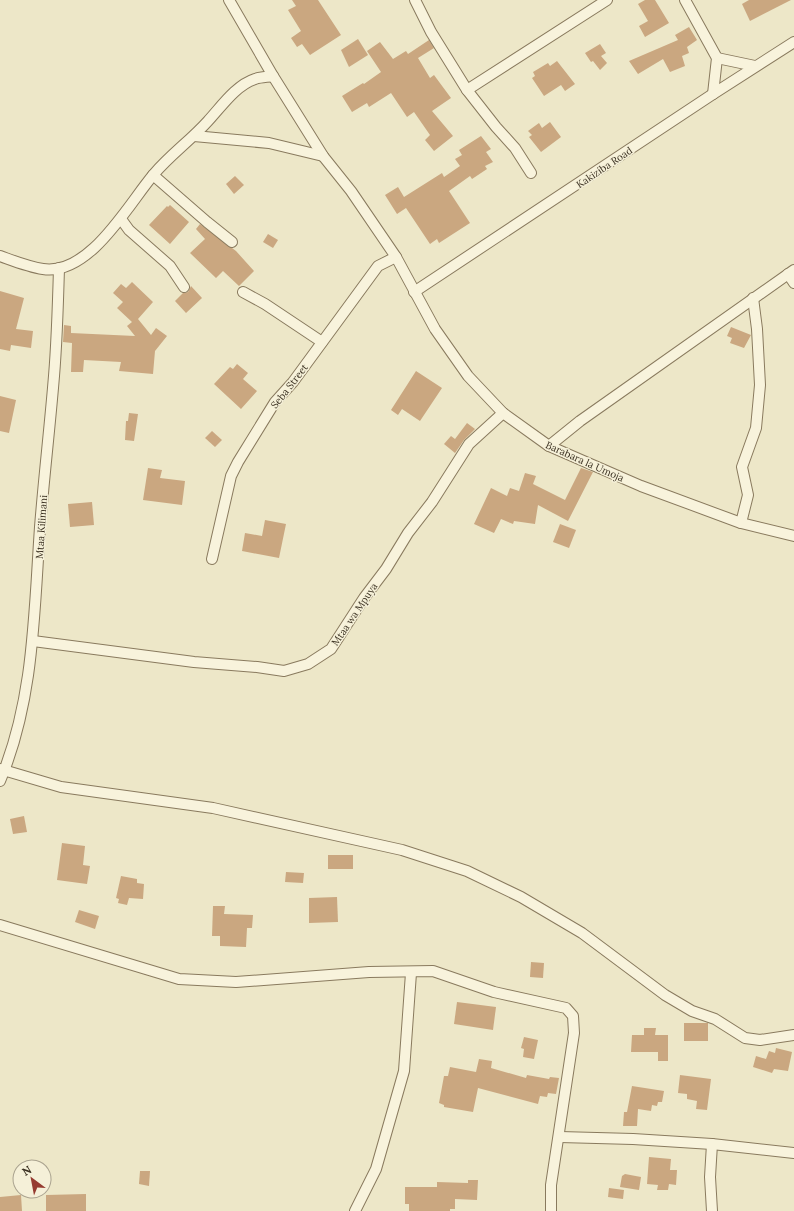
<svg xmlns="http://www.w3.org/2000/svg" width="794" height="1211" font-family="Lora,serif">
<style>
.building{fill:#caa780}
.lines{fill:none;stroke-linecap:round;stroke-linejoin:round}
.minor-casing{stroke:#897a5e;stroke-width:12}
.minor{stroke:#f8f3dc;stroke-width:10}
.labels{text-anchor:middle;stroke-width:3;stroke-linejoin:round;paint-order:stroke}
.street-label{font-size:10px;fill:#3a3021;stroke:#f5f0d8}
</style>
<rect width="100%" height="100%" fill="#ede7c8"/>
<g class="building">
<path d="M 292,0 L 318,0 L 341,35 L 310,55 L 302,44 L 297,47 L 291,38 L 301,31 L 288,10 L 296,6 Z"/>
<path d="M 645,0 L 655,0 L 669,23 L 645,37 L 639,26 L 648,21 L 638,4 Z"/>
<path d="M 749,0 L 791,0 L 750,21 L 742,4 Z"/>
<path d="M 689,27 L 697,40 L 687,47 L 689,53 L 682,56 L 685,66 L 670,72 L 663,59 L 638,74 L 629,61 L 678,40 L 675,35 Z"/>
<path d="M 358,39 L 368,55 L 349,67 L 341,50 Z"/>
<path d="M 429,40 L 434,48 L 418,58 L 430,78 L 434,75 L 451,98 L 432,111 L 453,136 L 434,151 L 425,140 L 430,135 L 414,112 L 407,117 L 391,93 L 369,107 L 367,103 L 352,112 L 342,96 L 363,83 L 364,84 L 381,72 L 367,51 L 380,42 L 393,59 L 406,51 L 408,54 Z"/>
<path d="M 600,44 L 606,53 L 601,56 L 607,63 L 600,70 L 593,61 L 591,62 L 585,53 Z"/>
<path d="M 557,61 L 575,84 L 565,91 L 561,85 L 544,96 L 532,78 L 535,76 L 533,72 L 548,63 L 550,66 Z"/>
<path d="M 550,122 L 561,137 L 541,152 L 529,137 L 532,135 L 528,131 L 539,123 L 542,128 Z"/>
<path d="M 481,136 L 491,149 L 486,152 L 493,162 L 485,166 L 487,169 L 472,179 L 470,176 L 449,191 L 470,223 L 439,243 L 437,239 L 430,244 L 406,208 L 397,214 L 385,195 L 398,187 L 404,197 L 442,173 L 444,177 L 460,166 L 455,159 L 462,155 L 459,150 Z"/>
<path d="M 235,176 L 244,185 L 234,194 L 226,184 Z"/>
<path d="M 170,205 L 189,222 L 170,244 L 149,225 L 167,206 L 168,207 Z"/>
<path d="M 200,224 L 236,251 L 254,271 L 239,286 L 223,271 L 216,278 L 190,253 L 205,239 L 196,229 Z"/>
<path d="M 268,234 L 278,240 L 273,248 L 263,242 Z"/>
<path d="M 132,282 L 153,302 L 138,319 L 151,335 L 156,328 L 167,336 L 155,351 L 153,374 L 119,371 L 121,362 L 84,360 L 83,372 L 71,372 L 72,343 L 63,342 L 64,325 L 71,326 L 71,333 L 135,336 L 127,326 L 132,322 L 117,308 L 123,302 L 113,293 L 121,284 L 126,288 Z"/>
<path d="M 191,286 L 202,298 L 186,313 L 175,301 L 183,293 L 188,292 Z"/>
<path d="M 0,291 L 24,298 L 16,329 L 33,331 L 31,348 L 11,345 L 10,351 L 0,349 Z"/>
<path d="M 731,327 L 751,335 L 744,348 L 730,343 L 732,338 L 727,336 Z"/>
<path d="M 237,364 L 248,373 L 243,379 L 257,391 L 241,409 L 214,384 L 230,367 L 233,369 Z"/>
<path d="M 416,371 L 442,388 L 420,421 L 402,409 L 398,415 L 391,410 Z"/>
<path d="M 0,396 L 16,400 L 9,433 L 0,431 Z"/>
<path d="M 129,413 L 138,414 L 134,441 L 125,440 L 126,421 L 128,421 Z"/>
<path d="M 467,423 L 475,429 L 464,440 L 455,453 L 444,444 L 451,436 L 455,439 Z"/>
<path d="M 212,431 L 222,440 L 215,447 L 205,438 Z"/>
<path d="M 148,468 L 162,470 L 160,478 L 185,481 L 182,505 L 143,500 Z"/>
<path d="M 581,468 L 593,472 L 568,521 L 538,505 L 535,524 L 514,521 L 513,524 L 501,519 L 494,533 L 474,524 L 491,488 L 507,496 L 510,488 L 519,491 L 525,473 L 536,476 L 533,484 L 565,500 Z"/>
<path d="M 92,502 L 94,525 L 70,527 L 68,504 Z"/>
<path d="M 265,520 L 286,524 L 279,558 L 242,551 L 245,533 L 262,536 Z"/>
<path d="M 560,524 L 576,530 L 569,548 L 553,542 Z"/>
<path d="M 24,816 L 27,832 L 13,834 L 10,819 Z"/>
<path d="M 62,843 L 85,846 L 83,865 L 90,866 L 87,884 L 57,880 Z"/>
<rect x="328" y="855" width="25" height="14"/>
<path d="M 286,872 L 304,873 L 303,883 L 285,882 Z"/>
<path d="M 121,876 L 137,879 L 137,883 L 144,884 L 143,899 L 129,898 L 127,905 L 118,903 L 119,899 L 116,898 Z"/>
<path d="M 337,897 L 338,922 L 309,923 L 309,898 Z"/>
<path d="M 213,906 L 225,906 L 224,914 L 253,915 L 252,928 L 247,928 L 246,947 L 220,946 L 220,936 L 212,936 Z"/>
<path d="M 79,910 L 99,916 L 95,929 L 75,922 Z"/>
<path d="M 531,962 L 544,963 L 543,978 L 530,977 Z"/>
<path d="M 457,1002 L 496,1007 L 493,1030 L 454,1024 Z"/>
<rect x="684" y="1023" width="24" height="18"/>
<path d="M 644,1028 L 656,1028 L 655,1035 L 668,1035 L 668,1061 L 658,1061 L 658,1052 L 631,1052 L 632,1035 L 644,1035 Z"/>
<path d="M 524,1037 L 538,1040 L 534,1059 L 523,1057 L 524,1049 L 521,1048 Z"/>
<path d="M 776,1048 L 792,1052 L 788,1071 L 774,1069 L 772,1073 L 753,1067 L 756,1056 L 766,1059 L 769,1051 L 775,1053 Z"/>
<path d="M 479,1059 L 492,1061 L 491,1068 L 526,1078 L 527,1075 L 549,1079 L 550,1077 L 559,1078 L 556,1094 L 548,1093 L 547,1097 L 540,1096 L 538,1104 L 478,1088 L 473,1112 L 444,1107 L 444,1105 L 439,1103 L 444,1076 L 448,1076 L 450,1067 L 476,1072 Z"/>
<path d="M 680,1075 L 711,1079 L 707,1110 L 696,1109 L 697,1101 L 687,1099 L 687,1094 L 678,1093 Z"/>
<path d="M 632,1086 L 664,1091 L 662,1102 L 658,1102 L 657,1106 L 652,1105 L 651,1111 L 638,1109 L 637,1126 L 623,1126 L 624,1112 L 627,1112 Z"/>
<path d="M 649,1157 L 671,1159 L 670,1170 L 677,1170 L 676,1185 L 669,1184 L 668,1190 L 657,1190 L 658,1185 L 647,1184 Z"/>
<path d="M 140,1171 L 150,1171 L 149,1186 L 139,1184 Z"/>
<path d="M 625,1174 L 641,1177 L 639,1190 L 620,1187 L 622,1176 Z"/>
<path d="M 468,1180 L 478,1180 L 477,1200 L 455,1199 L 455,1209 L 450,1209 L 450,1211 L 409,1211 L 409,1204 L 405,1204 L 405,1187 L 437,1187 L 437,1182 L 468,1183 Z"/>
<path d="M 609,1188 L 624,1190 L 623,1199 L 608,1197 Z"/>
<path d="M 86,1194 L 86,1211 L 46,1211 L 46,1195 Z"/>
<path d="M 21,1195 L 22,1211 L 0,1211 L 0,1197 Z"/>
</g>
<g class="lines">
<defs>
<g id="minor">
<path d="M 229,0 L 273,76 L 323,156 L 351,191 L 396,257 L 435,329 L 468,376 L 503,413 L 549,446 L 641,486 L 741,523 L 794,536"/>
<path d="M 415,0 L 431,32 L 467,90 L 496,127 L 515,148 L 531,173"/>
<path d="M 685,0 L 717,58 L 713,94"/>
<path d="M 717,58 L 755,66"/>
<path d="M 467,90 L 607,0"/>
<path d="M 194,136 L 269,143 L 323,156"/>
<path d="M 153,175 L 207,222 L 232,242"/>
<path d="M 121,219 L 129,230 L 170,266 L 184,287"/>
<path d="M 0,256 C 14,261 29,267 43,269 C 90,276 129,203 154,174 C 170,155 191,140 208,121 C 221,107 236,85 255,79 C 260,77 267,77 273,76"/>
<path d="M 788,274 L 794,283"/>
<path d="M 243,292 L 265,304 L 322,342"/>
<path d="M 414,292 L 713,94 L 794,42"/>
<path d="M 549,446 L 580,421 L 794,270"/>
<path d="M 741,523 L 748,495 L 742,467 L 756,428 L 760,385 L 757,329 L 753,298"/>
<path d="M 212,559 L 231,476 L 238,462 L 275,402 L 293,382 L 378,266 L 396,257"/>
<path d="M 33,641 L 194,662 L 257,667 L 284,671 L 308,664 L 331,649 L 364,598 L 386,569 L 408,533 L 432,502 L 469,444 L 503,413"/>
<path d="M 0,769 L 61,787 L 213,808 L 402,850 L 467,871 L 521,897 L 582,933 L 665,995 L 692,1011 L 715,1019 L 745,1038 L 760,1040 L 794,1035"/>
<path d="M 0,781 C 34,700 34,614 40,527 C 44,476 50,426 54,376 C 57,340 58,304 59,268"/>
<path d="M 0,925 L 179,979 L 236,982 L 369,972 L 433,971 L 494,992 L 566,1008 L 573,1016 L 574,1033 L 551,1185 L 551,1211"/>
<path d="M 560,1137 L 633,1139 L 712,1144 L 794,1153"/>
<path d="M 355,1211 L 376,1169 L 404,1071 L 411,973"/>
<path d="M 712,1211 L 710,1177 L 712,1144"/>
</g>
</defs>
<use href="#minor" class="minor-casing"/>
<use href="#minor" class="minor"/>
</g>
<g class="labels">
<g class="street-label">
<text transform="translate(604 167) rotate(-34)" y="4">Kakiziba Road</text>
<text transform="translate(289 386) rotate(-52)" y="4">Seba Street</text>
<text transform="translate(585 461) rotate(24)" y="4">Barabara la Umoja</text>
<text transform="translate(41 527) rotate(-86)" y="4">Mtaa Kilimani</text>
<text transform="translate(354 614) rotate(-56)" y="4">Mtaa wa Mpuya</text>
</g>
</g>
<g transform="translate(32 1179) rotate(328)"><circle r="19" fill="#f5f0d8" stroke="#aaa38f"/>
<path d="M0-3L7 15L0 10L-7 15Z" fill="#963b30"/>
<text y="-6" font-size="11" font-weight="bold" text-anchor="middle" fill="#3a3021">N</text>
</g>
</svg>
